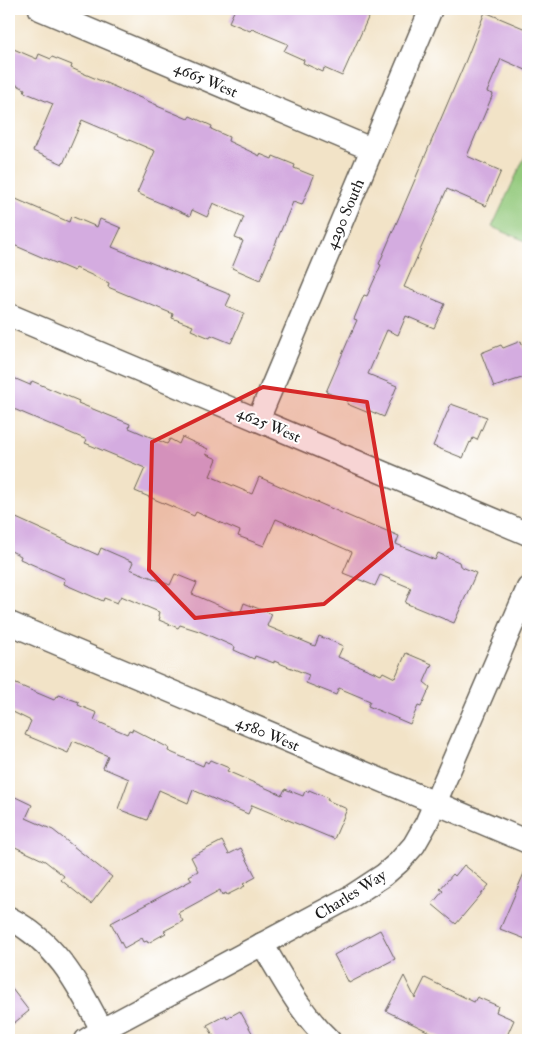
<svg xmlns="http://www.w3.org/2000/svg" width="537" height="1049" font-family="'IM FELL Double Pica',serif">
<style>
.pitch{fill:#93c97b;stroke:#58724c}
.building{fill:#d4ace0}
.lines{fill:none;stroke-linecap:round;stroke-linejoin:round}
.minor-casing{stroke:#676258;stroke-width:25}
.minor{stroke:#fff;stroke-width:22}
.marked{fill:#d62828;fill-opacity:0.2;stroke:#d62828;stroke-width:4;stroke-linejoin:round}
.labels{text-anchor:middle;stroke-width:4;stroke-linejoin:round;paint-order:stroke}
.street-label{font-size:16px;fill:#1c1c1c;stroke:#fff}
</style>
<rect width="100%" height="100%" fill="#fff"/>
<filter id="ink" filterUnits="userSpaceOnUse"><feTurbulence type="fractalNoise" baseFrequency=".02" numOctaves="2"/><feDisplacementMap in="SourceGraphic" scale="10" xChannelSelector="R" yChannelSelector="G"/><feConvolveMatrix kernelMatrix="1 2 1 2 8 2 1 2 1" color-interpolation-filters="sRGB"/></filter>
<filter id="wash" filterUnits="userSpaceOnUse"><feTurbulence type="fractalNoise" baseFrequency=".0096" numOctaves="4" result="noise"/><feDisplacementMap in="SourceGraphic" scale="20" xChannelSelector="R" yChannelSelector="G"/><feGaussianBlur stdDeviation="1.12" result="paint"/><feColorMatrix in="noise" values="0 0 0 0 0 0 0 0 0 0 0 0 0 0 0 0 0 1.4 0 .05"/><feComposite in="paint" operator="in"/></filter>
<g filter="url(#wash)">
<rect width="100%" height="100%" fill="#f2e3c7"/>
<path class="pitch" d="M 528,150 L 528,242 L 492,227 Z"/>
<g id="blocks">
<g class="building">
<path d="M 235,9 L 372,9 L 342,76 L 324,68 L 323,72 L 303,63 L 304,60 L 284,51 L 288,44 L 252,29 L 250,31 L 229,22 Z"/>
<path d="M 485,12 L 528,30 L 528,71 L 501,59 L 487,92 L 493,94 L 467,156 L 501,171 L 486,206 L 447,189 L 404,287 L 445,304 L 434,328 L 406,316 L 398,335 L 387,330 L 368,374 L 397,386 L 384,417 L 370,411 L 369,413 L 347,404 L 348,401 L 326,392 L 357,320 L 354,319 L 364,295 L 367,296 L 381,265 L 379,264 L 466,60 Z"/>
<path d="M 9,47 L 37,59 L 39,54 L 51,59 L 52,57 L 72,65 L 71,68 L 157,105 L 157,106 L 188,119 L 190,116 L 212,126 L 211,129 L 229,137 L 228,141 L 260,156 L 260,154 L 272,159 L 273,156 L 295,165 L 294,168 L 314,176 L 302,205 L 293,202 L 260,280 L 232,268 L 243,241 L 235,238 L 244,217 L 213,203 L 207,217 L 192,210 L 190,216 L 137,193 L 155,151 L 82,120 L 63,164 L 33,151 L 53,104 L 24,92 L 25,89 L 9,81 Z"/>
<path d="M 9,196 L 69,222 L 71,216 L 97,227 L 100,219 L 121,228 L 112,247 L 231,295 L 226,306 L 244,313 L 231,343 L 211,335 L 210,338 L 191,330 L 193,326 L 172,318 L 173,314 L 108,287 L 109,283 L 76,268 L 74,271 L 9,243 Z"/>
<path d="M 521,341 L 528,360 L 528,376 L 494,387 L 481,353 L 501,345 L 503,348 Z"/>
<path d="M 9,376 L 30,385 L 32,381 L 79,401 L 78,403 L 130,424 L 129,428 L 167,444 L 170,439 L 179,444 L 182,437 L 208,449 L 206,454 L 217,459 L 210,476 L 252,494 L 259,477 L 374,527 L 375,526 L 399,536 L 396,544 L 435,560 L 438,553 L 459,562 L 460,566 L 476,573 L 454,623 L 405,603 L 411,588 L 380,575 L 375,586 L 343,573 L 352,552 L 276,519 L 264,546 L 238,536 L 240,531 L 196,512 L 194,516 L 135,491 L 145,468 L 85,443 L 87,440 L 9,407 Z"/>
<path d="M 451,404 L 487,417 L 477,440 L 473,438 L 471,443 L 470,442 L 463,458 L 433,446 Z"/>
<path d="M 14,517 L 98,555 L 101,548 L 133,562 L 130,569 L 170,585 L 175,574 L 197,583 L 192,594 L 227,609 L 240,614 L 244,603 L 272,614 L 267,626 L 315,646 L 319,636 L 343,646 L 338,657 L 381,675 L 383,672 L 395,678 L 406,653 L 432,664 L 424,682 L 430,687 L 421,707 L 418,706 L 410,724 L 368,706 L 370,701 L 339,688 L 336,695 L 306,683 L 309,675 L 274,661 L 274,663 L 255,656 L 254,659 L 234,650 L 235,647 L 199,631 L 180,625 L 178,628 L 159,620 L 160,617 L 158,616 L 159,612 L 121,596 L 117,603 L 104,598 L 103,601 L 64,584 L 65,579 L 20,559 L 21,556 L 9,550 L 9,529 Z"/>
<path d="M 9,681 L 54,700 L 56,696 L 58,697 L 59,695 L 79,702 L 78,705 L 97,713 L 94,720 L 127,734 L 129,730 L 132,731 L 132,729 L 169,748 L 168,751 L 203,766 L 205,761 L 208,763 L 210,760 L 229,768 L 227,771 L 282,795 L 285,789 L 303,796 L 305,791 L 308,792 L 309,790 L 328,798 L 327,800 L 347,809 L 334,839 L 252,805 L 248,814 L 193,790 L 188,803 L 159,790 L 147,820 L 118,809 L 129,779 L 103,768 L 108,756 L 73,741 L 68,753 L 25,735 L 31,721 L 9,710 Z"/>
<path d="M 9,794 L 32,805 L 26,818 L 53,830 L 112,877 L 91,904 L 61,880 L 64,876 L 45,861 L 13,846 L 9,855 Z"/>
<path d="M 222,841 L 229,854 L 241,848 L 256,877 L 243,884 L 245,886 L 227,895 L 226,893 L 222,895 L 220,890 L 178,913 L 183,921 L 164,931 L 166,933 L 148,943 L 147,941 L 144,942 L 142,938 L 124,948 L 111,923 L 192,880 L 189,876 L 198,871 L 191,857 Z"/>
<path d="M 528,864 L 528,940 L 500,929 Z"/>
<path d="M 464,865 L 489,885 L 456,924 L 432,904 L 443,891 L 440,889 L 453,874 L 455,876 Z"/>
<path d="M 380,930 L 395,959 L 349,983 L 334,955 Z"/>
<path d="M 404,976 L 415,998 L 425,978 L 474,1002 L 477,997 L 498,1006 L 496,1012 L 514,1020 L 505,1040 L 446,1040 L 386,1011 Z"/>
<path d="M 9,985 L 29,1011 L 9,1027 Z"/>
<path d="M 240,1011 L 256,1040 L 216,1040 L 207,1025 L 226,1015 L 227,1018 Z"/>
</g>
</g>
</g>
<g filter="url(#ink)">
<use href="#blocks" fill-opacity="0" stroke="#676258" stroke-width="1"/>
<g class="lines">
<defs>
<g id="minor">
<path d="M 40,9 L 371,149"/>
<path d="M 9,315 L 528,534"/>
<path d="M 258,420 L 431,9"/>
<path d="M 9,623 L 528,842"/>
<path d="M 9,918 C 58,944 77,983 102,1030"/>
<path d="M 262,944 C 283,978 300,1013 329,1040"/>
<path d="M 86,1040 L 102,1030 L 352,896 L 384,875 L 399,862 L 414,845 L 426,824 L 528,588"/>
</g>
</defs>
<use href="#minor" class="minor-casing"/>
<use href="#minor" class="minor"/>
</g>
</g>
<path class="marked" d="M 263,387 L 367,402 L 392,548 L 324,604 L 195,618 L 149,570 L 152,442 Z"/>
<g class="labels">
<g class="street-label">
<text transform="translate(206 79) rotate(23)" y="6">4665 West</text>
<text transform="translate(344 214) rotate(-67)" y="6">4290 South</text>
<text transform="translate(269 424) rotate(23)" y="6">4625 West</text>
<text transform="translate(268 733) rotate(23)" y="6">4580 West</text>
<text transform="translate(350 894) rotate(-32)" y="6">Charles Way</text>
</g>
</g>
<rect width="537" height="1049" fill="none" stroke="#fff" stroke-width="30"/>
</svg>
